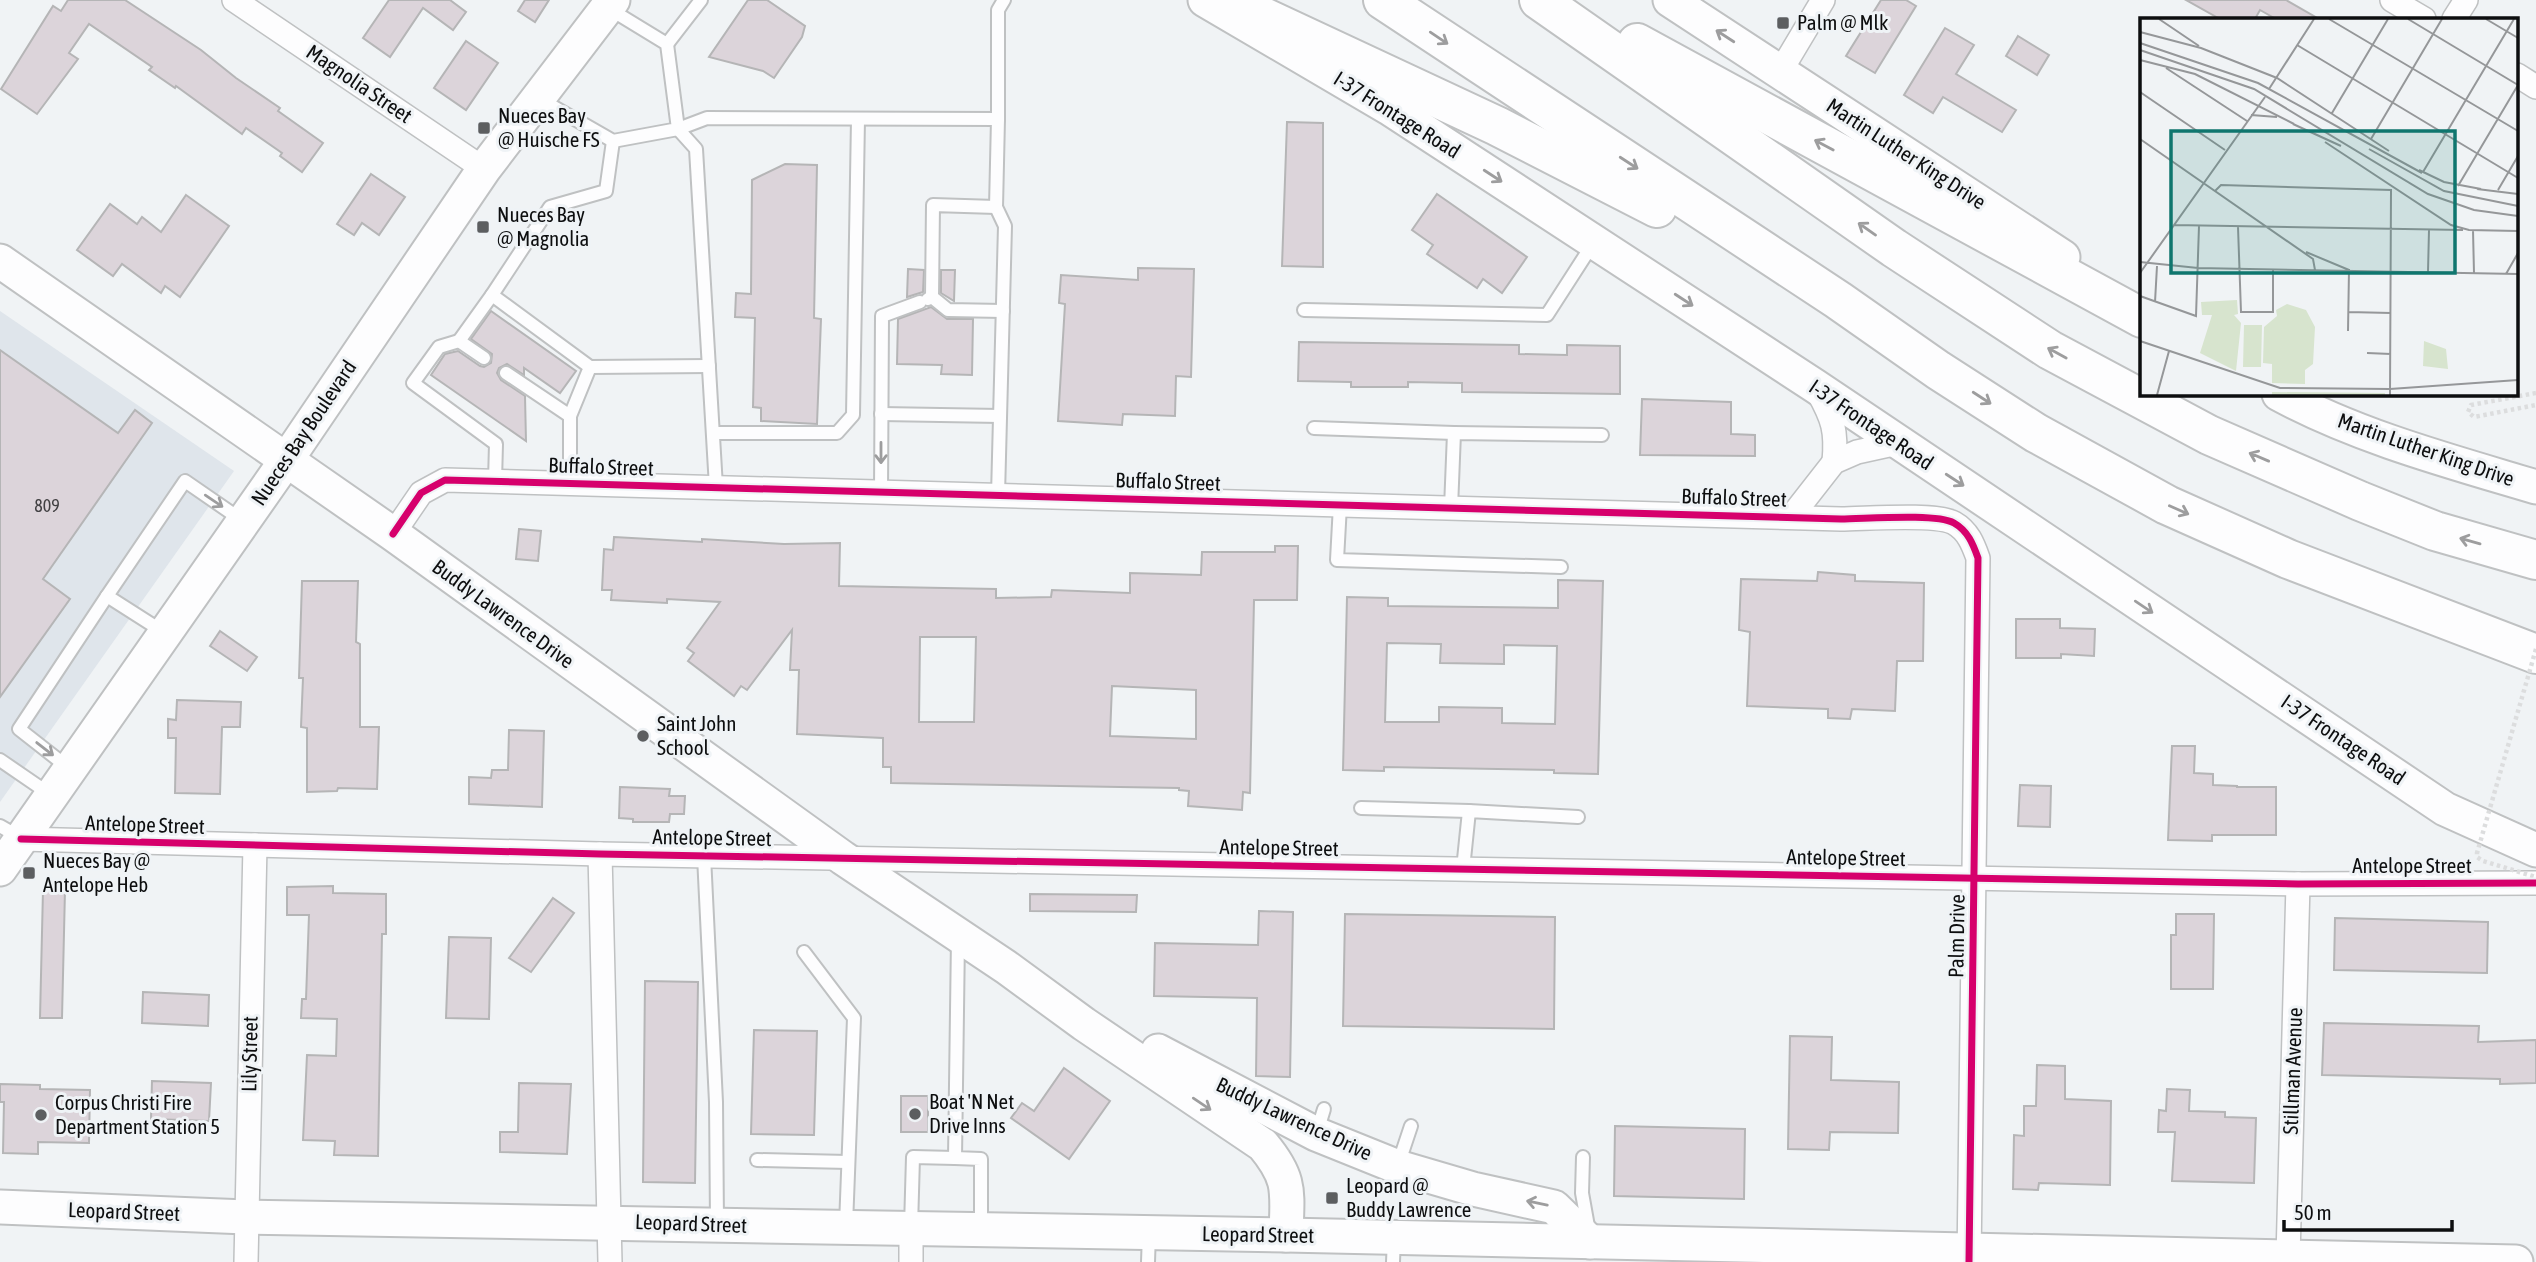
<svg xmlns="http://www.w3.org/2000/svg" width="2536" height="1262" font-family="'Asap Condensed',sans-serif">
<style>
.built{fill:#dfe5eb}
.building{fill:#dcd4da;stroke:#b5b5b6;stroke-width:2;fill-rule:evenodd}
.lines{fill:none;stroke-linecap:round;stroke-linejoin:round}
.lane-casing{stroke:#bfc1c2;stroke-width:16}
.street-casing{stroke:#bfc1c2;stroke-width:26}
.secondary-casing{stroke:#bfc1c2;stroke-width:37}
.highway-casing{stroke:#bfc1c2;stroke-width:42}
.path{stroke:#dcddde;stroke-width:4.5;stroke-dasharray:3.5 3.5;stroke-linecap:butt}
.lane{stroke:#fdfdfe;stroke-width:12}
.street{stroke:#fdfdfe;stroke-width:23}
.secondary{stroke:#fdfdfe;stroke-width:33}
.highway{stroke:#fdfdfe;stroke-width:38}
.path-bridge{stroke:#dcddde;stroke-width:4.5;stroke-dasharray:3.5 3.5;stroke-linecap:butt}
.cycleway-casing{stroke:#eff3f6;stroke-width:11}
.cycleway{stroke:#d6006c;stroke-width:7}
.oneway{stroke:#9d9d9e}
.poi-dot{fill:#5c5e60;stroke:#eff3f6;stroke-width:2.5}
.labels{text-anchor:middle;stroke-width:6;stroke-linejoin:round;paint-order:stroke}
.number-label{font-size:18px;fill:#414042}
.poi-label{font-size:21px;fill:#0d0e0f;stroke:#eff3f6;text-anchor:start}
.street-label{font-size:21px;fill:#0d0e0f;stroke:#eff3f6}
.inset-road{fill:none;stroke:#959799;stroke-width:2}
.view{fill:#0f766e;fill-opacity:0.15;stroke:#0f766e;stroke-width:3.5}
.inset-edge{fill:none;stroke:#0d0e0f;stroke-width:3.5}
</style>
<rect width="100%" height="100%" fill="#f0f3f5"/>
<path class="built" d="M 0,311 L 234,471 L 0,802 Z"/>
<g class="building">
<path d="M 68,0 L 125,0 L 201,50 L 236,78 L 280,108 L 278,111 L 323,143 L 302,172 L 280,156 L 282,153 L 246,128 L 242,134 L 176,86 L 175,88 L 149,70 L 152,67 L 89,24 L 69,53 L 78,59 L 37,114 L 1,89 L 53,6 L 61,11 Z"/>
<path d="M 389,0 L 450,0 L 466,12 L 453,30 L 423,8 L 390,57 L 363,38 Z"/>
<path d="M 525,0 L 549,0 L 535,22 L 518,11 Z"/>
<path d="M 748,0 L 767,0 L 805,26 L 802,37 L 774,78 L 763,71 L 709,57 Z"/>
<path d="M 1881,0 L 1906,0 L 1916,6 L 1875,73 L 1846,56 Z"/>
<path d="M 2186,0 L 2286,0 L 2319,19 L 2276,19 L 2260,10 L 2255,19 L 2220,19 Z"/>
<path d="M 1945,28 L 1974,45 L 1956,74 L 2016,110 L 2002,132 L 1943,97 L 1933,113 L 1904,95 Z"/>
<path d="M 2018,36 L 2049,55 L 2037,75 L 2006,56 Z"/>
<path d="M 466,41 L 498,63 L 466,110 L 434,88 Z"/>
<path d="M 1287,122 L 1323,123 L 1323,267 L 1282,266 Z"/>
<path d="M 785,164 L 817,165 L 814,318 L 821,319 L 817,424 L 761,421 L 761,408 L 753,407 L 755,318 L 735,317 L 736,293 L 751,294 L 752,180 Z"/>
<path d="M 371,174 L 405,197 L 379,235 L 362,223 L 354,235 L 337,224 Z"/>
<path d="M 1437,194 L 1527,257 L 1502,293 L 1483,279 L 1477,288 L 1427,254 L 1433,245 L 1412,230 Z"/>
<path d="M 186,195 L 229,226 L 180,297 L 165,286 L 161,293 L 122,264 L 113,276 L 77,250 L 110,204 L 137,224 L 142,217 L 161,232 Z"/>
<path d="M 1138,268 L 1194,269 L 1191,377 L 1176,376 L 1175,416 L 1123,414 L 1122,425 L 1058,421 L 1065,304 L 1059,303 L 1061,275 L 1138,280 Z"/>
<path d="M 908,269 L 924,270 L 923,292 L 907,297 Z"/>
<path d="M 941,270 L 955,270 L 954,301 L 941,293 Z"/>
<path d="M 931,307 L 947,319 L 973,319 L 972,375 L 941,374 L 942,365 L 897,364 L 898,319 Z"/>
<path d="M 491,311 L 576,371 L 560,393 L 524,368 L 524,375 L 507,364 L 499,368 L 497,373 L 501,380 L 525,396 L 526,441 L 431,375 L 445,354 L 458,351 L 480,366 L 484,367 L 491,363 L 492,354 L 471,339 Z"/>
<path d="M 1299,342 L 1519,345 L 1519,354 L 1567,355 L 1567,345 L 1620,346 L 1620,394 L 1462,392 L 1462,383 L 1408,382 L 1408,387 L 1351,387 L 1351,382 L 1298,381 Z"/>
<path d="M 0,350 L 118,433 L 135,410 L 152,423 L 43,579 L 70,599 L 0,697 Z"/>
<path d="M 1642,399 L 1731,402 L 1731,434 L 1755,435 L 1755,456 L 1640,455 Z"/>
<path d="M 519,529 L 541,531 L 538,561 L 516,559 Z"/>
<path d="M 614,537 L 702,542 L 702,539 L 784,544 L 840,543 L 839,586 L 996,589 L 996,598 L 1051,597 L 1052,590 L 1130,593 L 1130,573 L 1201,575 L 1202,552 L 1275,552 L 1275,546 L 1298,546 L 1297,600 L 1254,600 L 1250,793 L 1243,792 L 1242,810 L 1188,806 L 1189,791 L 1179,790 L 1179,788 L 891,783 L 891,767 L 883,767 L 883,738 L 797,734 L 799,670 L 790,670 L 792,630 L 747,690 L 741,686 L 734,696 L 688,661 L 694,653 L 687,648 L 720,602 L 667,599 L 667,603 L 611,600 L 612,590 L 602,590 L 604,549 L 613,550 ZM 920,637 L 976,637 L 974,722 L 919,722 ZM 1112,686 L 1196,690 L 1196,739 L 1110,736 Z"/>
<path d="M 1818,572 L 1855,575 L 1855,581 L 1924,583 L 1923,661 L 1897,661 L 1895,711 L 1852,709 L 1850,719 L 1828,718 L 1828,709 L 1747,706 L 1750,632 L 1739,630 L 1741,579 L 1817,581 Z"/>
<path d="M 1558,580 L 1603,581 L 1598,774 L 1554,773 L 1554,770 L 1384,767 L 1384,771 L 1343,770 L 1347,597 L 1388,598 L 1388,606 L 1558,608 ZM 1387,643 L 1441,644 L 1440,663 L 1504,664 L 1504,645 L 1557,646 L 1555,724 L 1502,723 L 1502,708 L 1439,707 L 1439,722 L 1385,722 Z"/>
<path d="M 302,581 L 358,581 L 356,642 L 360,644 L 360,727 L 379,727 L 377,789 L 338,788 L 337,791 L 307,792 L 307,728 L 301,727 L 303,678 L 299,678 Z"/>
<path d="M 2016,619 L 2060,619 L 2060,628 L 2095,629 L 2094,656 L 2061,654 L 2061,658 L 2016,658 Z"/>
<path d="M 220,631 L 257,657 L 247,671 L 210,646 Z"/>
<path d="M 177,700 L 241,702 L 240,727 L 222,727 L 220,794 L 175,793 L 176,738 L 168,738 L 168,719 L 176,720 Z"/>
<path d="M 509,730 L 544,731 L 542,807 L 469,804 L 469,777 L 491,778 L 492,770 L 508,770 Z"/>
<path d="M 2172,746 L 2195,746 L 2194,773 L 2213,774 L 2213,785 L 2237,786 L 2237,787 L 2276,787 L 2276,835 L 2212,835 L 2212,841 L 2168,840 Z"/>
<path d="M 2020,785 L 2051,786 L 2050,827 L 2018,826 Z"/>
<path d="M 620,787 L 670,789 L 669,796 L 685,796 L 684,814 L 670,814 L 669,822 L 633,822 L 633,819 L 619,818 Z"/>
<path d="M 333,886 L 333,893 L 386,894 L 386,934 L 382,934 L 378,1156 L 334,1155 L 335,1141 L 303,1140 L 307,1055 L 336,1056 L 337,1019 L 301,1018 L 302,999 L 306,999 L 309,915 L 287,915 L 287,887 Z"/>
<path d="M 43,890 L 65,890 L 62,1018 L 40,1018 Z"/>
<path d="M 1030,894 L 1137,895 L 1136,912 L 1030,911 Z"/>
<path d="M 553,898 L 574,913 L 531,972 L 509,958 Z"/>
<path d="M 1259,911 L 1293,912 L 1290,1077 L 1256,1076 L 1257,998 L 1154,996 L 1155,943 L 1258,945 Z"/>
<path d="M 1345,914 L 1555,917 L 1554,1029 L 1343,1026 Z"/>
<path d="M 2176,914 L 2214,914 L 2213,989 L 2171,989 L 2171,935 L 2176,935 Z"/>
<path d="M 2335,918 L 2488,922 L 2487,973 L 2334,970 Z"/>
<path d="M 449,937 L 491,938 L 489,1019 L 446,1018 Z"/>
<path d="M 645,981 L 698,982 L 695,1183 L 643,1182 Z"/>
<path d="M 143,992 L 209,995 L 208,1026 L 142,1023 Z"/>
<path d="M 2324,1023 L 2479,1026 L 2478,1042 L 2536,1040 L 2536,1083 L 2500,1084 L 2500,1079 L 2322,1075 Z"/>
<path d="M 754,1030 L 817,1031 L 814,1135 L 751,1134 Z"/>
<path d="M 1790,1036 L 1832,1037 L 1831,1080 L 1899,1082 L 1898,1133 L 1830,1132 L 1829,1150 L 1788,1149 Z"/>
<path d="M 2037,1065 L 2065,1066 L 2065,1099 L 2111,1101 L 2110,1185 L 2039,1183 L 2038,1190 L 2013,1189 L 2014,1135 L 2024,1136 L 2024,1106 L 2036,1106 Z"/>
<path d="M 1064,1068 L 1110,1101 L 1069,1159 L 1011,1118 L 1022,1103 L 1034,1111 Z"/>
<path d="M 152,1081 L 211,1083 L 209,1121 L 151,1119 Z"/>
<path d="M 519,1083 L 571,1084 L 567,1154 L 500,1152 L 500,1132 L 518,1132 Z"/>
<path d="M 0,1084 L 40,1085 L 40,1089 L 90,1090 L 89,1143 L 38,1142 L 38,1154 L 3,1153 L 4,1102 L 0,1102 Z"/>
<path d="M 2167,1089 L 2190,1090 L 2189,1111 L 2225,1112 L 2225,1117 L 2256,1118 L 2254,1183 L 2172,1181 L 2175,1132 L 2158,1132 L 2159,1110 L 2166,1111 Z"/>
<rect x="901" y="1096" width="27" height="36"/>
<path d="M 1615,1126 L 1745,1129 L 1744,1199 L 1614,1196 Z"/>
</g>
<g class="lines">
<defs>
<g id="lane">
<path d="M 667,44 L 701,0"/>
<path d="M 538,98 L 613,141 L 678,129 L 667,44 L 608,8"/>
<path d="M 998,119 L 998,10 L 1004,0"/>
<path d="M 932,297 L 948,310 L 1003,311"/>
<path d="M 928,299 L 932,297 L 933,205 L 996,207"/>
<path d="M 1304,310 L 1547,315 L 1594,242"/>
<path d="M 459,341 L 439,347 L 413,383 L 496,444 L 495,481"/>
<path d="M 484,358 L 459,341 L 492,295"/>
<path d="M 590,367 L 709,366"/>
<path d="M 506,373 L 570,416"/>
<path d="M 881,414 L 1000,416"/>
<path d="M 1314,428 L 1454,433"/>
<path d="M 713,433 L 837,433 L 853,415 L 858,119"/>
<path d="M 570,483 L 570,416 L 590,367 L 492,295 L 550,207 L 606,191 L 613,141"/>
<path d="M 716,487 L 696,149 L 678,129 L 707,118 L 998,119 L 996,207 L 1005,226 L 998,495"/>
<path d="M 881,492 L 882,316 L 920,302"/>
<path d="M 1340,505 L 1337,560 L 1561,567"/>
<path d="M 1451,508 L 1454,433 L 1602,435"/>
<path d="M 165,633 L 107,596 L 185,481 L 243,521"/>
<path d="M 0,760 L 51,795"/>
<path d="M 70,769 L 19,729 L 107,596"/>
<path d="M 1361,808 L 1469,811"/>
<path d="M 0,826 L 21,838"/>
<path d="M 704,856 L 716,1102 L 717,1223"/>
<path d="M 1463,869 L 1469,811 L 1578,817"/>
<path d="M 958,938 L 955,1158 L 981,1159 L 981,1227"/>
<path d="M 804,952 L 854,1018 L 846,1225"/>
<path d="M 1317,1132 L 1324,1109"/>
<path d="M 1583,1157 L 1582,1193 L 1589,1232"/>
<path d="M 757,1160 L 848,1162"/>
<path d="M 1398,1165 L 1411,1126"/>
<path d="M 911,1227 L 913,1157 L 955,1158"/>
<path d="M 1148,1262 L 1149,1233"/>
<path d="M 1393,1262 L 1394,1238"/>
</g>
<g id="street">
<path d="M 234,0 L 484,169"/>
<path d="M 2392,0 L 2424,19"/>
<path d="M 2454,19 L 2466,0"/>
<path d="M 1780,72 L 1823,0"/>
<path d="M 2517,75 L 2536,87"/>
<path d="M 1818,392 C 1833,419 1837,431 1834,462"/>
<path d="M 1791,517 L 1834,462 L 1857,452 L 1898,443"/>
<path d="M 393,534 L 421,493 L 445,480 L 1841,519 C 1865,519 1936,513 1954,523 C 1968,531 1973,544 1978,558 L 1969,1262"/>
<path d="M 21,839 L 600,854 L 2298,884 L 2536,883"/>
<path d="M 600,854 L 610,1262"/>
<path d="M 2288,1257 L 2298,884"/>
<path d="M 246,1262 L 255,845"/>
<path d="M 911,1262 L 911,1230"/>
</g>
<g id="secondary">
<path d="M 1205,0 L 1389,108 L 1815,386 L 2445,809 L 2536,850"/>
<path d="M 1670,0 L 2063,257"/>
<path d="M 0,261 L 393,534 L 843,858 L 1006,967 L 1084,1024 L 1263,1145 C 1292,1180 1287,1192 1286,1235"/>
<path d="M 2279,394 C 2359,437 2449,461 2536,487"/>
<path d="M 0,869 L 285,462 L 484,169 L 613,0"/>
<path d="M 1158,1051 L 1316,1134 L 1398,1167 L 1473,1189 L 1554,1207 L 1590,1242"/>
<path d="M 0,1207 L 246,1217 L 1286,1235 L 2516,1262"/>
</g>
<g id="highway">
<path d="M 1227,0 L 1497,126 L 1657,208"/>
<path d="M 1383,0 L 1838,300 L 1938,370 L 2036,433 L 2167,505 L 2288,559 L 2536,654"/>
<path d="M 1539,0 L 1894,248 L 2050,350 L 2209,435 L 2360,501 L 2435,531 L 2536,560"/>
<path d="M 1637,43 L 2142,318"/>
</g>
</defs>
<use href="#lane" class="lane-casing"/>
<use href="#street" class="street-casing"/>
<use href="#secondary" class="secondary-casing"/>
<use href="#highway" class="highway-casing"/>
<path class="path" d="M 2536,393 L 2471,405 L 2468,412 L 2474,417 L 2536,405"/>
<use href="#lane" class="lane"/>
<use href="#street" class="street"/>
<use href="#secondary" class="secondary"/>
<use href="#highway" class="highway"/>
<path class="path-bridge" d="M 2536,649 L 2477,853 L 2477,857 L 2483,861 L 2536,877"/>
<defs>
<g id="cycleway">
<path d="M 393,534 L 421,493 L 445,480 L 1841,519 C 1865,519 1936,513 1954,523 C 1968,531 1973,544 1978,558 L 1969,1262"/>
<path d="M 21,839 L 600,854 L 2298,884 L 2536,883"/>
</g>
</defs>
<use href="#cycleway" class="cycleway-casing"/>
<use href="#cycleway" class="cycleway"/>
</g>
<defs><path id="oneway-shaft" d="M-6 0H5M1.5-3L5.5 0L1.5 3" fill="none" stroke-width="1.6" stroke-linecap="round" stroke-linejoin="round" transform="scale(1.75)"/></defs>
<g class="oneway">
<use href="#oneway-shaft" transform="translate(1725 36) rotate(-147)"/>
<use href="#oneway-shaft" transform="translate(1439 38) rotate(34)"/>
<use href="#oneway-shaft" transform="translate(1824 145) rotate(-152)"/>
<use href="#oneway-shaft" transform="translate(1629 163) rotate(33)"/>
<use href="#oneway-shaft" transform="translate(1493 176) rotate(33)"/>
<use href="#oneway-shaft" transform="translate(1867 229) rotate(-145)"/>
<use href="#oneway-shaft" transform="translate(1684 300) rotate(33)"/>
<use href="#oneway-shaft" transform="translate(2057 353) rotate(-151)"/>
<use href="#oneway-shaft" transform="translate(1982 398) rotate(33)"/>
<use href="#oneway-shaft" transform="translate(881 453) rotate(90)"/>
<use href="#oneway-shaft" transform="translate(2259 457) rotate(-157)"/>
<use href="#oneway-shaft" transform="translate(1955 480) rotate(33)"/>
<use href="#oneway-shaft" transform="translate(214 501) rotate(34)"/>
<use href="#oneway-shaft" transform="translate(2179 510) rotate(24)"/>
<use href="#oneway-shaft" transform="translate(2470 541) rotate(-164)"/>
<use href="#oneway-shaft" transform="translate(2144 607) rotate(34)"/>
<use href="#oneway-shaft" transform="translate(45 749) rotate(38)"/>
<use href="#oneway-shaft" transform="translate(1202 1104) rotate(34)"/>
<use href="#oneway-shaft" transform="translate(1537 1203) rotate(-168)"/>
</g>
<g class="poi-dot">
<rect x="1776" y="16" width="14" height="14" rx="3.5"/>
<rect x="477" y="121" width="14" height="14" rx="3.5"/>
<rect x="476" y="220" width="14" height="14" rx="3.5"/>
<circle cx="643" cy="736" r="7"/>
<rect x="22" y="866" width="14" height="14" rx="3.5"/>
<circle cx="915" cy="1114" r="7"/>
<circle cx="41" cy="1115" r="7"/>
<rect x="1325" y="1191" width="14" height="14" rx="3.5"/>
</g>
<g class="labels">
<g class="number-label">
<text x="47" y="512">809</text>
</g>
<g class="poi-label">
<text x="1797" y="30">Palm @ Mlk</text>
<text x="498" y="123">Nueces Bay<tspan x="498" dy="24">@ Huische FS</tspan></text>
<text x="497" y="222">Nueces Bay<tspan x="497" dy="24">@ Magnolia</tspan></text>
<text x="657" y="731">Saint John<tspan x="657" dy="24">School</tspan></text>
<text x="43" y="868">Nueces Bay @<tspan x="43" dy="24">Antelope Heb</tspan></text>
<text x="929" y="1109">Boat 'N Net<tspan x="929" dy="24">Drive Inns</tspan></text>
<text x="55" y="1110">Corpus Christi Fire<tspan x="55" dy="24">Department Station 5</tspan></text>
<text x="1346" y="1193">Leopard @<tspan x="1346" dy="24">Buddy Lawrence</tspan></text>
</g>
<g class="street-label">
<text transform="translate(359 84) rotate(34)" y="7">Magnolia Street</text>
<text transform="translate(1397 115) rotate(32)" y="7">I-37 Frontage Road</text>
<text transform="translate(1906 154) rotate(33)" y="7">Martin Luther King Drive</text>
<text transform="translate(1871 425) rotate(34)" y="7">I-37 Frontage Road</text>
<text transform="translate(304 433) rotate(-56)" y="7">Nueces Bay Boulevard</text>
<text transform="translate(2426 450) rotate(19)" y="7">Martin Luther King Drive</text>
<text transform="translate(601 467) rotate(2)" y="7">Buffalo Street</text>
<text transform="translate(1168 482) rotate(2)" y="7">Buffalo Street</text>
<text transform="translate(1734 498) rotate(2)" y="7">Buffalo Street</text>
<text transform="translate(503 614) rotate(36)" y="7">Buddy Lawrence Drive</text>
<text transform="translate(2343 740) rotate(34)" y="7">I-37 Frontage Road</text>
<text transform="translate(145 825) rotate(2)" y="7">Antelope Street</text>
<text transform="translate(712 838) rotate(1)" y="7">Antelope Street</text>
<text transform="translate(1279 848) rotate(1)" y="7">Antelope Street</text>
<text transform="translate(1846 858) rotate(1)" y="7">Antelope Street</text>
<text x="2412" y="873">Antelope Street</text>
<text transform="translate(1957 936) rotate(-89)" y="7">Palm Drive</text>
<text transform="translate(250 1054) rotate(-89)" y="7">Lily Street</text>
<text transform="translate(2293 1071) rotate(-88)" y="7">Stillman Avenue</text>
<text transform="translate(1294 1119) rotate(25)" y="7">Buddy Lawrence Drive</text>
<text transform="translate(124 1212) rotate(2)" y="7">Leopard Street</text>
<text transform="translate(691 1224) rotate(2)" y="7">Leopard Street</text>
<text transform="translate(1258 1235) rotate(1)" y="7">Leopard Street</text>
</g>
</g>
<g transform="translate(2140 18)">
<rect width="378" height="378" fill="#f0f3f5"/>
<path d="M 97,282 L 98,296 L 94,297 L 101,305 L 96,353 L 60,335 L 72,297 L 62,297 L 61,284 ZM 147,286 L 166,292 L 175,309 L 173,346 L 165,352 L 165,366 L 132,365 L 132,346 L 123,345 L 124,309 L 137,298 L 136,292 ZM 104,307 L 122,307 L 121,349 L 103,349 ZM 284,323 L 306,331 L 308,351 L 283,348 ZM 132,374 L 245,375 L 245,377 L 132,377 Z" fill="#d7e4ce"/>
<path class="inset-road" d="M 19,1 L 59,28M 189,1 L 378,113M 268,1 L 378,67M 346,1 L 378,20M 0,14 L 61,30 L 137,60 L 249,133M 0,25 L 118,65 L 282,155M 157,27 L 378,160M 0,32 L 114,71 L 288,176 L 334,192 L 378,198M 0,42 L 55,56 L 154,106M 26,50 L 107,103M 129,71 L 174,1M 0,74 L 85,132M 192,95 L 248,1M 111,97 L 137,99M 153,106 L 201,128M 0,121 L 173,241 L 175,252M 231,121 L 302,1M 185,124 L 311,207 L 329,212 L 378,213M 229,131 L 304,173 L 378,188M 279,152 L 304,164 L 341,171M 283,154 L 374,1M 318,168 L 378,67M 337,171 L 378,176M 358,172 L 378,138M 75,173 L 81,167 L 251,172 L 250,377M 34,207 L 323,212M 98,209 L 101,294 L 133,294 L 133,251M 333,212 L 334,255M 166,234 L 209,252 L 208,313M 0,244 L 58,250 L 378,256M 288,254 L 289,212M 0,255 L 125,79M 366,256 L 378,235M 0,278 L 56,298 L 59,208M 15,284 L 17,248M 208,294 L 251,295M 0,323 L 140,370 L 250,371 L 378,362M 227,335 L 251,336M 17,377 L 29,333"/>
<path class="view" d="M 31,113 L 315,113 L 315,255 L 31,255 Z"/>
<rect width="378" height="378" class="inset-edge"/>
</g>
<path d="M2284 1220v10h168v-10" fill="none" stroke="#0d0e0f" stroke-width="3.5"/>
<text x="2294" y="1220" font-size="21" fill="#0d0e0f" stroke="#eff3f6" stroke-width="5" paint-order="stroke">50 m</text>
</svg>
